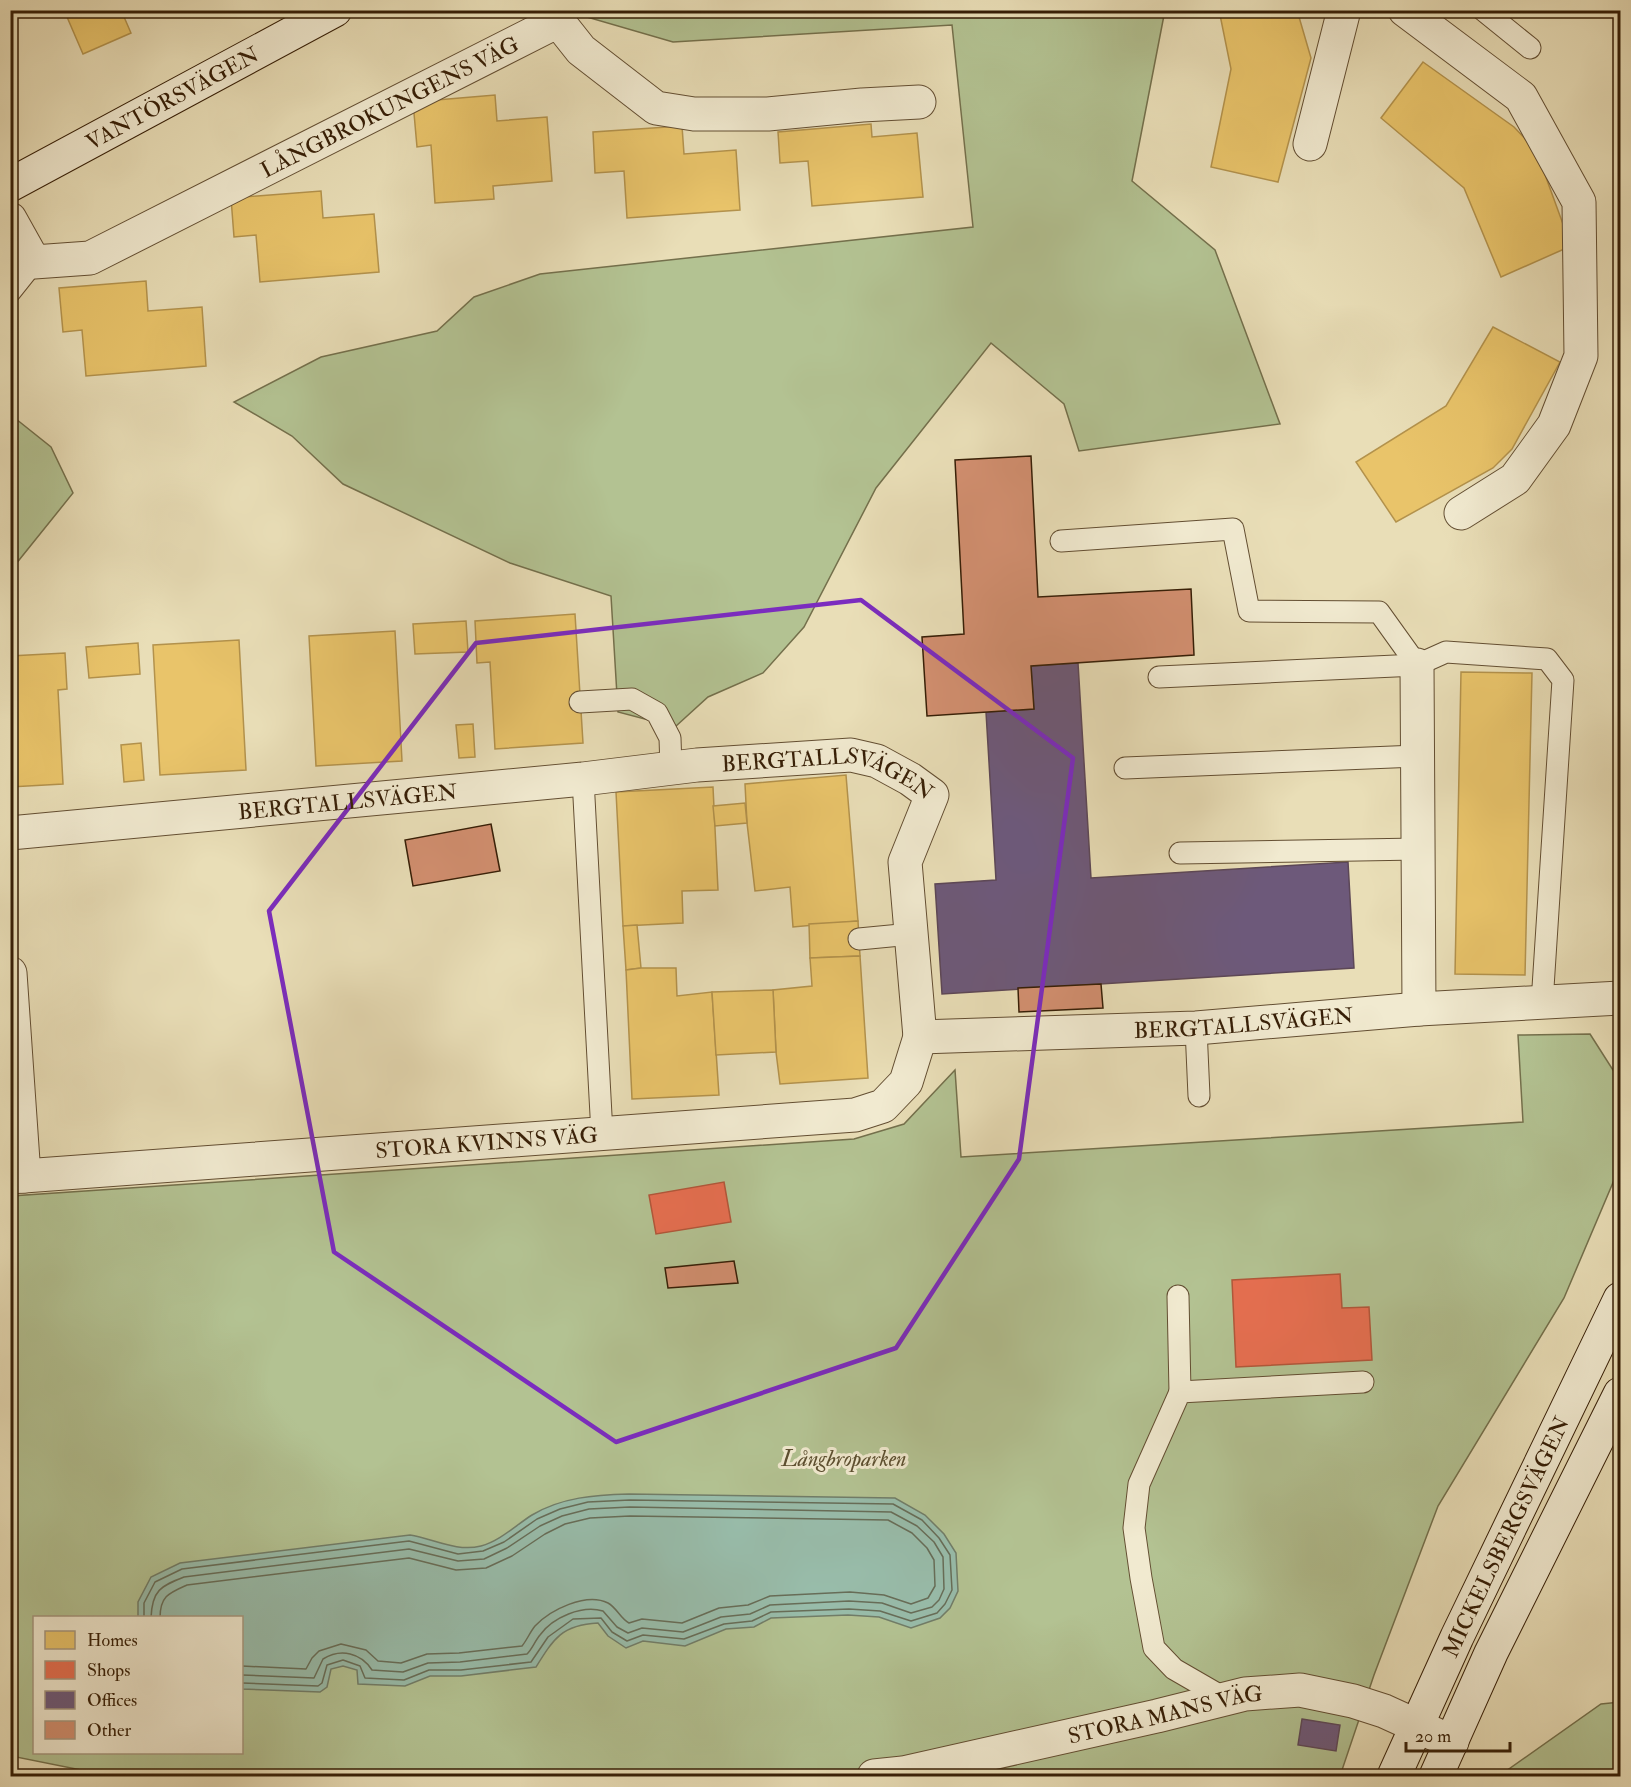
<svg xmlns="http://www.w3.org/2000/svg" width="1631" height="1787" font-family="'IM FELL Double Pica',serif">
<style>
.green{fill:#b3c292;stroke:#74704c;stroke-width:1.5;fill-rule:evenodd}
.water{fill:#98bcaa;stroke:#717d68;stroke-width:1.5}
.homes{fill:#e9c46a;stroke:#b3924c;stroke-width:1.5}
.shops{fill:#e76f51;stroke:#b2573a;stroke-width:1.5}
.offices{fill:#6d597a;stroke:#5c4757;stroke-width:1.5}
.lines{fill:none;stroke-linecap:round;stroke-linejoin:round}
.shore{stroke:#676d58;stroke-width:1.5}
.building{fill:#d28f70;stroke:#361e06;stroke-width:1.5}
.lane-casing{stroke:#634e32;stroke-width:23}
.street-casing{stroke:#634e32;stroke-width:35}
.secondary-casing{stroke:#361e06;stroke-width:35}
.lane{stroke:#f1ead0;stroke-width:21}
.street{stroke:#f1ead0;stroke-width:33}
.secondary{stroke:#f1ead0;stroke-width:33}
.marked{fill:none;stroke:#7b2cbf;stroke-width:4.5;stroke-linejoin:round}
.labels{text-anchor:middle;stroke-width:6;stroke-linejoin:round;paint-order:stroke}
.street-label{font-size:22px;fill:#361e06;stroke:#f1ead0}
.park-label{font-size:22px;font-style:italic;fill:#5c4f30;stroke:#f1ead0}
</style>
<rect width="100%" height="100%" fill="#e9deb7"/>
<filter id="stains"><feTurbulence type="fractalNoise" baseFrequency=".00333" numOctaves="4"/><feColorMatrix values="0 0 0 0 .2 0 0 0 0 .09 0 0 0 0 .02 0 0 0 .5 -.17"/></filter>
<radialGradient id="worn" r=".72"><stop offset=".6" stop-color="#630" stop-opacity="0"/><stop offset="1" stop-color="#630" stop-opacity=".3"/></radialGradient>
<g class="green">
<path d="M 1165,10 L 1132,181 L 1215,250 L 1280,424 L 1079,451 L 1064,404 L 991,343 L 876,488 L 804,627 L 763,673 L 708,697 L 675,727 L 618,712 L 611,596 L 510,563 L 343,484 L 292,436 L 234,402 L 321,357 L 437,331 L 474,297 L 540,274 L 973,227 L 952,25 L 673,42 L 580,15 L 581,11 Z"/>
<path d="M 11,415 L 51,447 L 73,493 L 11,570 Z"/>
<path d="M 1590,1034 L 1620,1081 L 1620,1166 L 1564,1298 L 1438,1506 L 1374,1675 L 1342,1770 L 1349,1773 L 1348,1776 L 111,1776 L 11,1756 L 11,1196 L 854,1139 L 904,1124 L 955,1070 L 961,1157 L 1523,1122 L 1518,1035 ZM 34,1618 L 242,1618 L 242,1752 L 34,1752 Z"/>
<path d="M 1620,1702 L 1620,1776 L 1499,1776 L 1601,1704 Z"/>
</g>
<path class="water" d="M 629,1494 L 895,1498 L 925,1515 L 944,1534 L 956,1553 L 958,1591 L 950,1608 L 940,1618 L 911,1628 L 879,1617 L 848,1615 L 771,1618 L 754,1627 L 726,1629 L 685,1646 L 643,1641 L 626,1648 L 608,1636 L 598,1623 C 562,1625 554,1638 536,1667 L 461,1676 L 430,1676 L 405,1686 L 358,1684 L 357,1670 L 343,1666 L 331,1669 L 327,1687 L 320,1692 L 242,1689 L 242,1618 L 138,1617 L 138,1602 L 151,1577 L 180,1563 L 410,1535 C 434,1539 456,1552 481,1546 C 500,1541 516,1525 532,1515 C 562,1497 595,1495 629,1494 Z"/>
<g class="homes">
<path d="M 64,10 L 121,10 L 131,33 L 83,54 Z"/>
<path d="M 1219,10 L 1297,10 L 1311,58 L 1278,182 L 1211,167 L 1231,69 Z"/>
<path d="M 1423,62 L 1514,127 L 1536,150 L 1571,246 L 1501,277 L 1464,188 L 1381,118 Z"/>
<path d="M 495,95 L 497,121 L 547,117 L 552,181 L 493,186 L 494,199 L 435,203 L 431,145 L 417,147 L 413,102 Z"/>
<path d="M 871,124 L 872,137 L 917,133 L 923,197 L 812,206 L 808,161 L 780,163 L 778,132 Z"/>
<path d="M 682,126 L 684,154 L 736,150 L 740,210 L 627,218 L 624,171 L 595,173 L 593,132 Z"/>
<path d="M 321,191 L 323,218 L 374,214 L 379,272 L 260,282 L 256,235 L 234,237 L 231,198 Z"/>
<path d="M 146,281 L 148,311 L 202,307 L 206,366 L 86,376 L 82,330 L 63,332 L 59,288 Z"/>
<path d="M 1493,327 L 1560,362 L 1512,449 L 1493,468 L 1396,522 L 1356,462 L 1446,406 Z"/>
<path d="M 575,614 L 583,743 L 495,749 L 490,662 L 477,663 L 475,621 Z"/>
<path d="M 466,621 L 468,652 L 415,654 L 413,624 Z"/>
<path d="M 395,631 L 402,761 L 316,766 L 309,636 Z"/>
<path d="M 239,640 L 246,770 L 160,775 L 153,645 Z"/>
<path d="M 138,643 L 140,674 L 89,678 L 86,647 Z"/>
<path d="M 65,653 L 67,689 L 58,690 L 63,784 L 10,787 L 10,656 Z"/>
<path d="M 1461,672 L 1532,673 L 1525,975 L 1455,974 Z"/>
<path d="M 473,724 L 475,757 L 459,758 L 456,725 Z"/>
<path d="M 141,743 L 144,780 L 124,782 L 121,745 Z"/>
<path d="M 846,775 L 858,921 L 793,927 L 790,887 L 755,891 L 747,823 L 745,784 Z"/>
<path d="M 713,787 L 718,890 L 682,891 L 683,923 L 623,926 L 616,792 Z"/>
<path d="M 745,803 L 747,823 L 715,826 L 713,806 Z"/>
<path d="M 858,921 L 860,956 L 810,958 L 809,924 Z"/>
<path d="M 637,925 L 641,968 L 626,970 L 623,926 Z"/>
<path d="M 860,956 L 868,1078 L 780,1084 L 776,1052 L 773,990 L 812,986 L 810,958 Z"/>
<path d="M 641,968 L 676,968 L 677,996 L 712,992 L 719,1095 L 632,1099 L 626,970 Z"/>
<path d="M 773,990 L 776,1052 L 716,1055 L 712,992 Z"/>
</g>
<g class="shops">
<path d="M 724,1182 L 731,1222 L 656,1234 L 649,1195 Z"/>
<path d="M 1340,1274 L 1342,1308 L 1369,1307 L 1372,1360 L 1236,1367 L 1232,1280 Z"/>
</g>
<g class="offices">
<path d="M 1078,663 L 1091,878 L 1348,862 L 1354,968 L 942,994 L 935,884 L 996,880 L 986,712 L 1034,709 L 1031,666 Z"/>
<path d="M 1302,1719 L 1340,1725 L 1336,1751 L 1298,1745 Z"/>
</g>
<g class="lines">
<g class="shore">
<path d="M 144,1618 L 144,1603 L 155,1582 L 182,1569 L 409,1541 L 458,1554 L 483,1551 L 504,1542 L 537,1519 L 560,1509 L 588,1502 L 630,1500 L 893,1504 L 922,1520 L 939,1538 L 950,1555 L 952,1590 L 945,1604 L 937,1613 L 911,1621 L 880,1611 L 849,1609 L 771,1612 L 752,1621 L 724,1624 L 684,1639 L 643,1635 L 627,1641 L 612,1632 L 601,1618 L 573,1619 L 548,1637 L 531,1662 L 461,1670 L 429,1670 L 404,1680 L 365,1678 L 360,1666 L 343,1660 L 327,1665 L 322,1683 L 318,1686 L 242,1683"/>
<path d="M 151,1618 C 152,1590 161,1586 184,1577 L 409,1549 L 458,1561 L 484,1559 L 507,1548 L 540,1526 L 562,1516 L 589,1509 L 630,1507 L 891,1512 L 917,1526 L 934,1542 L 943,1557 L 944,1589 L 939,1600 L 932,1607 L 911,1613 L 882,1603 L 849,1601 L 770,1605 L 750,1614 L 721,1617 L 683,1632 L 642,1628 L 628,1633 L 617,1627 L 603,1611 C 582,1605 553,1617 540,1635 C 535,1641 532,1649 527,1654 L 460,1662 L 428,1663 L 403,1672 L 372,1670 C 361,1653 341,1648 323,1659 L 314,1678 L 242,1675"/>
<path d="M 160,1618 C 160,1596 169,1593 187,1585 L 409,1558 L 456,1570 L 486,1568 L 512,1556 L 545,1534 L 565,1524 L 590,1518 L 630,1516 L 888,1520 L 912,1533 L 927,1548 L 934,1560 L 935,1586 L 928,1598 L 911,1604 L 884,1595 L 850,1592 L 770,1596 L 748,1605 L 719,1608 L 682,1623 L 642,1619 L 629,1623 C 620,1618 617,1608 608,1603 C 586,1592 550,1610 535,1626 C 530,1632 527,1640 522,1646 L 459,1653 L 427,1654 L 401,1663 L 378,1661 L 366,1650 L 341,1644 L 319,1651 L 312,1658 L 306,1669 L 242,1666"/>
</g>
</g>
<g class="building">
<path d="M 1031,456 L 1038,597 L 1191,589 L 1194,655 L 1031,666 L 1034,709 L 927,716 L 922,637 L 964,634 L 955,460 Z"/>
<path d="M 491,824 L 500,871 L 413,886 L 405,840 Z"/>
<path d="M 1101,984 L 1103,1008 L 1019,1012 L 1018,988 Z"/>
<path d="M 734,1261 L 738,1283 L 668,1288 L 665,1268 Z"/>
</g>
<g class="lines">
<defs>
<g id="lane">
<path d="M 1483,10 L 1530,48"/>
<path d="M 10,292 L 34,262"/>
<path d="M 1061,541 L 1233,529 L 1249,611 L 1379,612 L 1417,665"/>
<path d="M 1159,677 L 1417,665 L 1446,652 L 1547,659 L 1563,680 L 1542,1003"/>
<path d="M 580,702 L 632,699 L 657,713 L 670,738 L 671,768"/>
<path d="M 1125,768 L 1417,756"/>
<path d="M 583,779 L 602,1134"/>
<path d="M 1180,853 L 1418,849"/>
<path d="M 859,939 L 911,934"/>
<path d="M 1196,1028 L 1199,1096"/>
<path d="M 1178,1296 L 1180,1392"/>
<path d="M 1226,1699 L 1174,1669 L 1154,1648 L 1141,1578 L 1134,1528 L 1139,1484 L 1180,1392 L 1363,1382"/>
</g>
<g id="street">
<path d="M 1405,10 L 1521,97 L 1579,202 L 1581,356 L 1554,425 L 1515,479 L 1461,513"/>
<path d="M 1310,144 L 1344,10"/>
<path id="s1" d="M 10,219 L 34,262 L 90,258 L 558,21 L 581,50 L 656,108 L 694,114 L 768,114 L 862,105 L 919,102"/>
<path d="M 1417,665 L 1419,1009"/>
<path id="s2" d="M 10,833 L 583,779 L 697,765 L 851,755 L 877,761 L 910,779 L 932,795 L 905,862 L 920,1037 L 1196,1028 L 1419,1009 L 1620,998"/>
<path d="M 10,973 L 24,1176"/>
<path id="s3" d="M 10,1177 L 855,1115 L 883,1106 L 906,1082 L 920,1037"/>
<path id="s4" d="M 874,1776 L 903,1773 L 1157,1716 L 1245,1694 L 1300,1690 L 1353,1701 L 1384,1711 L 1452,1742"/>
</g>
<g id="secondary">
<path id="s5" d="M 10,185 L 335,10"/>
<path id="s6" d="M 1394,1776 L 1457,1637 L 1620,1299"/>
<path d="M 1436,1776 L 1491,1653 L 1620,1394"/>
</g>
</defs>
<use href="#lane" class="lane-casing"/>
<use href="#street" class="street-casing"/>
<use href="#secondary" class="secondary-casing"/>
<use href="#lane" class="lane"/>
<use href="#street" class="street"/>
<use href="#secondary" class="secondary"/>
</g>
<path class="marked" d="M 861,600 L 1073,758 L 1019,1159 L 896,1348 L 616,1442 L 334,1252 L 269,911 L 476,643 Z"/>
<g class="labels">
<g class="street-label">
<text dy="8" stroke="none"><textPath href="#s5" startOffset="184">VANTÖRSVÄGEN</textPath></text>
<text dy="8" stroke="none"><textPath href="#s1" startOffset="441">LÅNGBROKUNGENS VÄG</textPath></text>
<text dy="8" stroke="none"><textPath href="#s2" startOffset="825">BERGTALLSVÄGEN</textPath></text>
<text dy="8" stroke="none"><textPath href="#s2" startOffset="339">BERGTALLSVÄGEN</textPath></text>
<text dy="8" stroke="none"><textPath href="#s2" startOffset="1508">BERGTALLSVÄGEN</textPath></text>
<text dy="8" stroke="none"><textPath href="#s3" startOffset="478">STORA KVINNS VÄG</textPath></text>
<text dy="8" stroke="none"><textPath href="#s6" startOffset="264">MICKELSBERGSVÄGEN</textPath></text>
<text dy="8" stroke="none"><textPath href="#s4" startOffset="298">STORA MANS VÄG</textPath></text>
</g>
<g class="park-label">
<text x="844" y="1466">Långbroparken</text>
</g>
</g>
<rect width="1631" height="1787" fill="none" stroke="#e9deb7" stroke-width="36"/>
<rect x="12" y="12" width="1607" height="1763" fill="none" stroke="#361e06" stroke-width="3"/>
<rect x="18" y="18" width="1595" height="1751" fill="none" stroke="#361e06" stroke-width="1.5"/>
<rect x="33" y="1616" width="210" height="138" fill="#f1ead0" stroke="#a6987f" stroke-width="1.5"/>
<rect x="45" y="1631" width="30" height="18" fill="#e9c46a" stroke="#a6987f" stroke-width="1.5"/>
<text x="87" y="1646" font-size="18" fill="#361e06">Homes</text>
<rect x="45" y="1661" width="30" height="18" fill="#e76f51" stroke="#a6987f" stroke-width="1.5"/>
<text x="87" y="1676" font-size="18" fill="#361e06">Shops</text>
<rect x="45" y="1691" width="30" height="18" fill="#6d597a" stroke="#a6987f" stroke-width="1.5"/>
<text x="87" y="1706" font-size="18" fill="#361e06">Offices</text>
<rect x="45" y="1721" width="30" height="18" fill="#d28f70" stroke="#a6987f" stroke-width="1.5"/>
<text x="87" y="1736" font-size="18" fill="#361e06">Other</text>
<path d="M1406 1742v9h104v-9" fill="none" stroke="#361e06" stroke-width="3"/>
<text x="1415" y="1742" font-size="18" fill="#361e06" stroke="#f1ead0" stroke-width="4.5" paint-order="stroke">20 m</text>
<rect width="100%" height="100%" filter="url(#stains)"/>
<rect width="100%" height="100%" fill="url(#worn)"/>
</svg>
